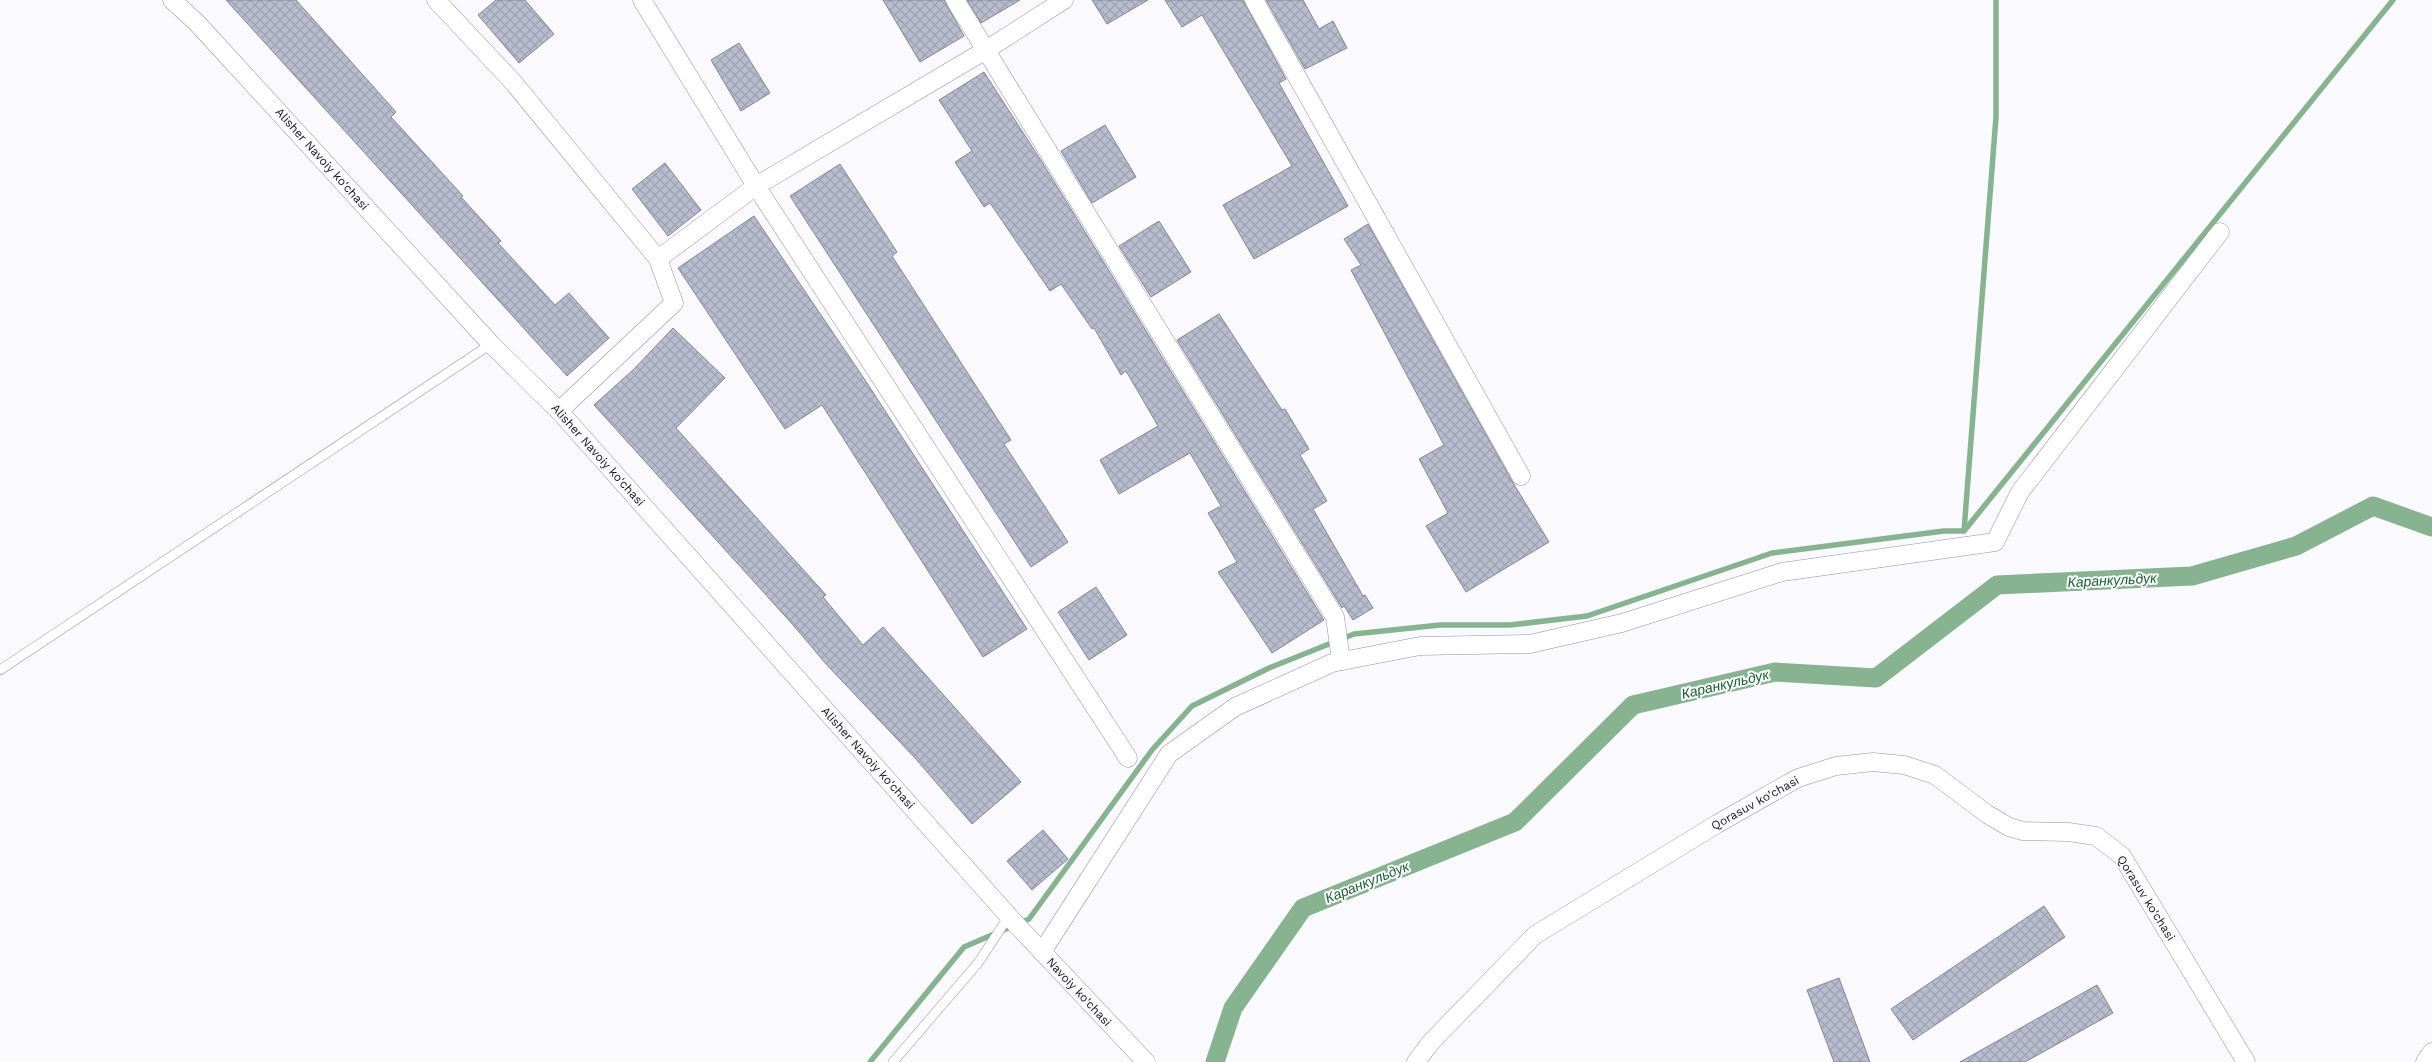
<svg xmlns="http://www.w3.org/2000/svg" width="2432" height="1062" font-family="'Work Sans',sans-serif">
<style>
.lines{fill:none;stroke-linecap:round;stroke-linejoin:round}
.stream{stroke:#87b390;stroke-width:5.5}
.canal{stroke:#87b390;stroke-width:19}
.building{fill:url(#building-cross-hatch);stroke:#848797}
.service-casing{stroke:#9093a3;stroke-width:10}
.minor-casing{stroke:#9093a3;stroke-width:19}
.service{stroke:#fff;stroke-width:9}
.minor{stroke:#fff;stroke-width:18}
.labels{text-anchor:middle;stroke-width:4;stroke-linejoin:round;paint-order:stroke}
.street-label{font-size:12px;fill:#15161c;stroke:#fafafe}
.water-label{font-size:14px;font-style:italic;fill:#1d5f32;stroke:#fafafe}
</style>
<defs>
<pattern id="building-cross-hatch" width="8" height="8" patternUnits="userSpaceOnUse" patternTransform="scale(1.25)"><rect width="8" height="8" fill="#b9bccd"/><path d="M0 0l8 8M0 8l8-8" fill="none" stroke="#9ea1af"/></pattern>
</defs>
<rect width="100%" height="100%" fill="#fafafe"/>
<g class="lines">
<g class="stream">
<path d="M 1964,531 L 1996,117 L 1996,0"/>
<path d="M 870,1062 L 964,947 L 1029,919 L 1152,750 L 1192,706 L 1269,668 L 1354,634 L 1440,625 L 1510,625 L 1587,616 L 1772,553 L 1944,531 L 1964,531 L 2393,0"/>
</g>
<path class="canal" d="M 1215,1062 L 1233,1008 L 1303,908 L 1515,822 L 1633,705 L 1775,672 L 1876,678 L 1997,585 L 2192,576 L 2296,546 L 2373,506 L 2432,527"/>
</g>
<g class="building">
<path d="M 226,0 L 296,0 L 396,112 L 391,117 L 463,196 L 461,197 L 501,241 L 498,243 L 555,305 L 569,293 L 609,338 L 567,376 Z"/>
<path d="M 496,0 L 525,0 L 554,34 L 519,63 L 478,15 Z"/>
<path d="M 883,0 L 944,0 L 964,36 L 920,62 Z"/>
<path d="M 967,0 L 1020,0 L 981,23 Z"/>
<path d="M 1092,0 L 1148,0 L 1107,24 Z"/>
<path d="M 1165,0 L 1243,0 L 1286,79 L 1279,83 L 1348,206 L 1254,259 L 1223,205 L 1292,166 L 1202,15 L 1182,27 Z"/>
<path d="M 1266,0 L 1303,0 L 1319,29 L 1333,21 L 1347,48 L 1305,69 Z"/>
<path d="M 739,43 L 770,93 L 741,111 L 711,60 Z"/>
<path d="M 984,72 L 1042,162 L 1324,620 L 1272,653 L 1218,572 L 1237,562 L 1208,513 L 1221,506 L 1190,453 L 1119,494 L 1100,460 L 1158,426 L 1126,371 L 1121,375 L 1094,328 L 1092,329 L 1061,284 L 1050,291 L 990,203 L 984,207 L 955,162 L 972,151 L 939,100 Z"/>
<path d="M 1105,125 L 1136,177 L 1092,203 L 1061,151 Z"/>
<path d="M 665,163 L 701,210 L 668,236 L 632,189 Z"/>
<path d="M 840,164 L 897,252 L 892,256 L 1011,440 L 1004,444 L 1068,542 L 1031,567 L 790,196 Z"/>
<path d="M 754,216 L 865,380 L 1027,629 L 983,657 L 822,405 L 785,429 L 678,268 Z"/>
<path d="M 1159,221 L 1191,272 L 1151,297 L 1119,246 Z"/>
<path d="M 1368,224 L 1512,481 L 1549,542 L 1466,592 L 1426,526 L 1448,513 L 1419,459 L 1444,445 L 1351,270 L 1361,265 L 1344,239 Z"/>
<path d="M 1219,314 L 1282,410 L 1285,409 L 1309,449 L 1300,455 L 1327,501 L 1313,509 L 1363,596 L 1365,595 L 1373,608 L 1353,620 L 1344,606 L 1342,608 L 1177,340 Z"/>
<path d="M 673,328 L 725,378 L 676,428 L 826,595 L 823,597 L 863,645 L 883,627 L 1021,782 L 972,824 L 915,758 L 826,664 L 794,626 L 594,405 L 633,370 Z"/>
<path d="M 1096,587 L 1127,635 L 1089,660 L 1058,612 Z"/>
<path d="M 1043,830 L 1068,859 L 1032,890 L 1007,861 Z"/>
<path d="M 2044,906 L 2065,937 L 1913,1040 L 1891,1009 Z"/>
<path d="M 1839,978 L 1870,1062 L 1834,1062 L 1807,990 Z"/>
<path d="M 2097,985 L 2113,1013 L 2025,1062 L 1960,1062 Z"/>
</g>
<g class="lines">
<defs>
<g id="service">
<path d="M 0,670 L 491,344"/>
<path d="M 893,1062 L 978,963 L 1009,916"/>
</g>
<g id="minor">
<path d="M 172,0 L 197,23 L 491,344 L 559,411 L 1013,921 L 1146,1062"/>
<path d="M 436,0 L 513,82 L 658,259 L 674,303 L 559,411"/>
<path d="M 642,0 L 756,186 L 1128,758"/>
<path d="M 955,0 L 1335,617 L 1341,661"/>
<path d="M 1254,0 L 1521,476"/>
<path d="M 658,259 L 756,186 L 986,50 L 1064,0"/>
<path d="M 1042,952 L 1169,754 L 1235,707 L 1332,663 L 1420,646 L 1530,644 L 1622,623 L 1782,572 L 1995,542 L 2020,492 L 2220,232"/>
<path d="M 1416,1062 L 1431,1042 L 1535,935 L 1717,824 L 1798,778 L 1836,766 L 1873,762 L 1904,765 L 1935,775 L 1987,814 L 2009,827 L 2023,831 L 2068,832 L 2096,836 L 2122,856 L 2246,1062"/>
<path d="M 2425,1062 L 2432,1052"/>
</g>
</defs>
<use href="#service" class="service-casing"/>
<use href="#minor" class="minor-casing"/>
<use href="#service" class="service"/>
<use href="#minor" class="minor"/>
</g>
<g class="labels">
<g class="street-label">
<text transform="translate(322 159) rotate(48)" y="4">Alisher Navoiy ko'chasi</text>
<text transform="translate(598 455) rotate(48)" y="4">Alisher Navoiy ko'chasi</text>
<text transform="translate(868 758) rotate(48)" y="4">Alisher Navoiy ko'chasi</text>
<text transform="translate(1755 803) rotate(-29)" y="4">Qorasuv ko'chasi</text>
<text transform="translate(2146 898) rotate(58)" y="4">Qorasuv ko'chasi</text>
<text transform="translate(1079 992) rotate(47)" y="4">Navoiy ko'chasi</text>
</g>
<g class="water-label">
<text transform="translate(2112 580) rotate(-3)" y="5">Каранкульдук</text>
<text transform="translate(1725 684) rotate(-13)" y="5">Каранкульдук</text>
<text transform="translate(1367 882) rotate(-22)" y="5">Каранкульдук</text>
</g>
</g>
</svg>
